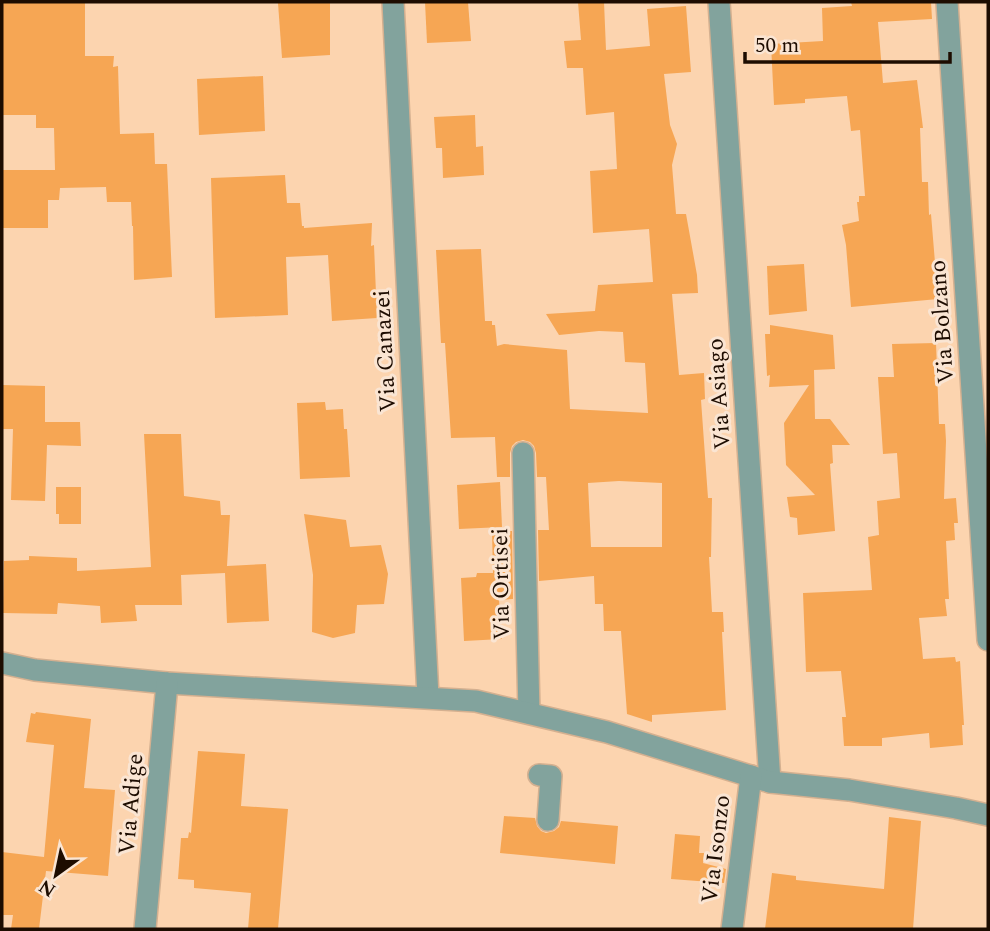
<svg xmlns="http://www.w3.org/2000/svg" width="990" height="931" font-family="Spectral,serif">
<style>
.building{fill:#f6a654;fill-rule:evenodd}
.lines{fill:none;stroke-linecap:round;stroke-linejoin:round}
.pedestrian-casing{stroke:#d4b090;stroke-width:24}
.minor-casing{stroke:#d4b090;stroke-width:24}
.pedestrian{stroke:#82a39d;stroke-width:21}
.minor{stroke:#82a39d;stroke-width:21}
.labels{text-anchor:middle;stroke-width:6;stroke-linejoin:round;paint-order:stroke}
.street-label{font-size:23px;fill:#1d0c00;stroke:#fae5d3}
</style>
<rect width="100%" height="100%" fill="#fcd4af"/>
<g class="building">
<path d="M 2,2 L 85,2 L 85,56 L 114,56 L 113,67 L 118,66 L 120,134 L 154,133 L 155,164 L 167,164 L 172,277 L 134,280 L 133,226 L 132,226 L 131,202 L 107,202 L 106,187 L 60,188 L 59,200 L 48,200 L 48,228 L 2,228 L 3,170 L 55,170 L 54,128 L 36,128 L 36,115 L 2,115 Z"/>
<path d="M 297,2 L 330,2 L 330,55 L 282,58 L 278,3 Z"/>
<path d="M 425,2 L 468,2 L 471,41 L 427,43 Z"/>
<path d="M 578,2 L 604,2 L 606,50 L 650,46 L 647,9 L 686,6 L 691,72 L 664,74 L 670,125 L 677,144 L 672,165 L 676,214 L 686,214 L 697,275 L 698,293 L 672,294 L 679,375 L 704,373 L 705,399 L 701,400 L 708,498 L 712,498 L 711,557 L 709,557 L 712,612 L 723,612 L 724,632 L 722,632 L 726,710 L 652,715 L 652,722 L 627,714 L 621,631 L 604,631 L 603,604 L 595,604 L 594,576 L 539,581 L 538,530 L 549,530 L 546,477 L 537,477 L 536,453 L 534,446 L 530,442 L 523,440 L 516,442 L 512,446 L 510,453 L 510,477 L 497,477 L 495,437 L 451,438 L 445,343 L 441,343 L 436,250 L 481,249 L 485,321 L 492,321 L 492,325 L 495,325 L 497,346 L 504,344 L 567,350 L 570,409 L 648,413 L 645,363 L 625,362 L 623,332 L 599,331 L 559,335 L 546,314 L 595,311 L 598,285 L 653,282 L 649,229 L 593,233 L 590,171 L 617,169 L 614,112 L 586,115 L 583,68 L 567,68 L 564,41 L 581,40 ZM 619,481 L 662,483 L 662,547 L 591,547 L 588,483 Z"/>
<path d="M 851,2 L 931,2 L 932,19 L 878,22 L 883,83 L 917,80 L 923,128 L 920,128 L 922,182 L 928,182 L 929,215 L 931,214 L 938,299 L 851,307 L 846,245 L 842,225 L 859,221 L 857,202 L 859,202 L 859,196 L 865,196 L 860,130 L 851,131 L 847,96 L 805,99 L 805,103 L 774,105 L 771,44 L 823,41 L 822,8 L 852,6 Z"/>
<path d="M 263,76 L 265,131 L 199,135 L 197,79 Z"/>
<path d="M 475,115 L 476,147 L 483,146 L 484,175 L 443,178 L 442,148 L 436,148 L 434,117 Z"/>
<path d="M 285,175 L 287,203 L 300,203 L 302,226 L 304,226 L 304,228 L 372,223 L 371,246 L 374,245 L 377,318 L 332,321 L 328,255 L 286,257 L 288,315 L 215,318 L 211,178 Z"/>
<path d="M 804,264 L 807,311 L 769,315 L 767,266 Z"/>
<path d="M 770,325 L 833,335 L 835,369 L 814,370 L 815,419 L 830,419 L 850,445 L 832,445 L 833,463 L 830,464 L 835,531 L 798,535 L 797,518 L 790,517 L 787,497 L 815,495 L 786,465 L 784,423 L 809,385 L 769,387 L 770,375 L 767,376 L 765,334 L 770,334 Z"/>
<path d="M 936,343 L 939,424 L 945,424 L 946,441 L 944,499 L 956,498 L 958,523 L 954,523 L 955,540 L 946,541 L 949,599 L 945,599 L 947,616 L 919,618 L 923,659 L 955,657 L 956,662 L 960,661 L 964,725 L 962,725 L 963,745 L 930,748 L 929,733 L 882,738 L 882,746 L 844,746 L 842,717 L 846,717 L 841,671 L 806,672 L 803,593 L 872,590 L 868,537 L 879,535 L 877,501 L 900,498 L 897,453 L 883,454 L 878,377 L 894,377 L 892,344 Z"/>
<path d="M 2,385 L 45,386 L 45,422 L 80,422 L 81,446 L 47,445 L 45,501 L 11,500 L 13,429 L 2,429 Z"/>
<path d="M 325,402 L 326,410 L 343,409 L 344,429 L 347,429 L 350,477 L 300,479 L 297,403 Z"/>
<path d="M 144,434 L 181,434 L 184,496 L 220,501 L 221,515 L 230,515 L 227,566 L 266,564 L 269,621 L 227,623 L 225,573 L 181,575 L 182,605 L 135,605 L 137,621 L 101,623 L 100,606 L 58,603 L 57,614 L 3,613 L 4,561 L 29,560 L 29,556 L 77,558 L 77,571 L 151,567 Z"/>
<path d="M 500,482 L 502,527 L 459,529 L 457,485 Z"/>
<path d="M 56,487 L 81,487 L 81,524 L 59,524 L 59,514 L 56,514 Z"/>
<path d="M 304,514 L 346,520 L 350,547 L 381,545 L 388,574 L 384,604 L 357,605 L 355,633 L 333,638 L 312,632 L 313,575 Z"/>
<path d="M 492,531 L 512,531 L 513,599 L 499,600 L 502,639 L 464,641 L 461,578 L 476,577 L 477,573 L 493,573 Z"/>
<path d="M 36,712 L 91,719 L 84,788 L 115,790 L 108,876 L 46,871 L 39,929 L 11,929 L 13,915 L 2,915 L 2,852 L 44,857 L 54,745 L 26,742 L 31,713 L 35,714 Z"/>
<path d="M 198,751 L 245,754 L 241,806 L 288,809 L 278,929 L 248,929 L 251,893 L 194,888 L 194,880 L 178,879 L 181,838 L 188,838 L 189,832 L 191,833 Z"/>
<path d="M 504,816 L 535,818 L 537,826 L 541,831 L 546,833 L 554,831 L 559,827 L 561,821 L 618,826 L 615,864 L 500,853 Z"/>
<path d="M 889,817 L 921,821 L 913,929 L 765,929 L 772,873 L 796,876 L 796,880 L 884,889 Z"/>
<path d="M 675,834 L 700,836 L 699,853 L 704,853 L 703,863 L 726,869 L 724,883 L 671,879 Z"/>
</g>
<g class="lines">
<defs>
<path id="pedestrian" d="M 539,775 L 551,776 L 548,820"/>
<g id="minor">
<path d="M 393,2 L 428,697"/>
<path d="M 719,2 L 770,782"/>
<path d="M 947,2 L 988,640"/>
<path d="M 523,453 L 529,713"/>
<path d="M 2,663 L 35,670 L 167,683 L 476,701 L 607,732 L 770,782 L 849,790 L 956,808 L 988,815"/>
<path d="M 145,929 L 167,683"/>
<path d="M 732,929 L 751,776"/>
</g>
</defs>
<use href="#pedestrian" class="pedestrian-casing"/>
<use href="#minor" class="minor-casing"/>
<use href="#pedestrian" class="pedestrian"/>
<use href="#minor" class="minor"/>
</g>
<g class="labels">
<g class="street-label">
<text transform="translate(941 322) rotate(-94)" y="8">Via Bolzano</text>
<text transform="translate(384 351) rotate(-93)" y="8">Via Canazei</text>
<text transform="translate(718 394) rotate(-94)" y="8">Via Asiago</text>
<text transform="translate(500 584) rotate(-91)" y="8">Via Ortisei</text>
<text transform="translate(130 804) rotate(-85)" y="8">Via Adige</text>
<text transform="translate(715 849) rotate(-83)" y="8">Via Isonzo</text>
</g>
</g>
<rect width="990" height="931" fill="none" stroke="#1d0c00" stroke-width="7"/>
<g transform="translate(56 875) rotate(213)" stroke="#fae5d3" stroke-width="5" paint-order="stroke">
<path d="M0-5L12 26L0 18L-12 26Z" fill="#1d0c00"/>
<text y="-10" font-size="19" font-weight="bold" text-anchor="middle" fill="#1d0c00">N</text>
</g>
<path d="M745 52v10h205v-10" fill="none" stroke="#1d0c00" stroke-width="3.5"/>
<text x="755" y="52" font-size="21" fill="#1d0c00" stroke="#fae5d3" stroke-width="5" paint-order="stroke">50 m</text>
</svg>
